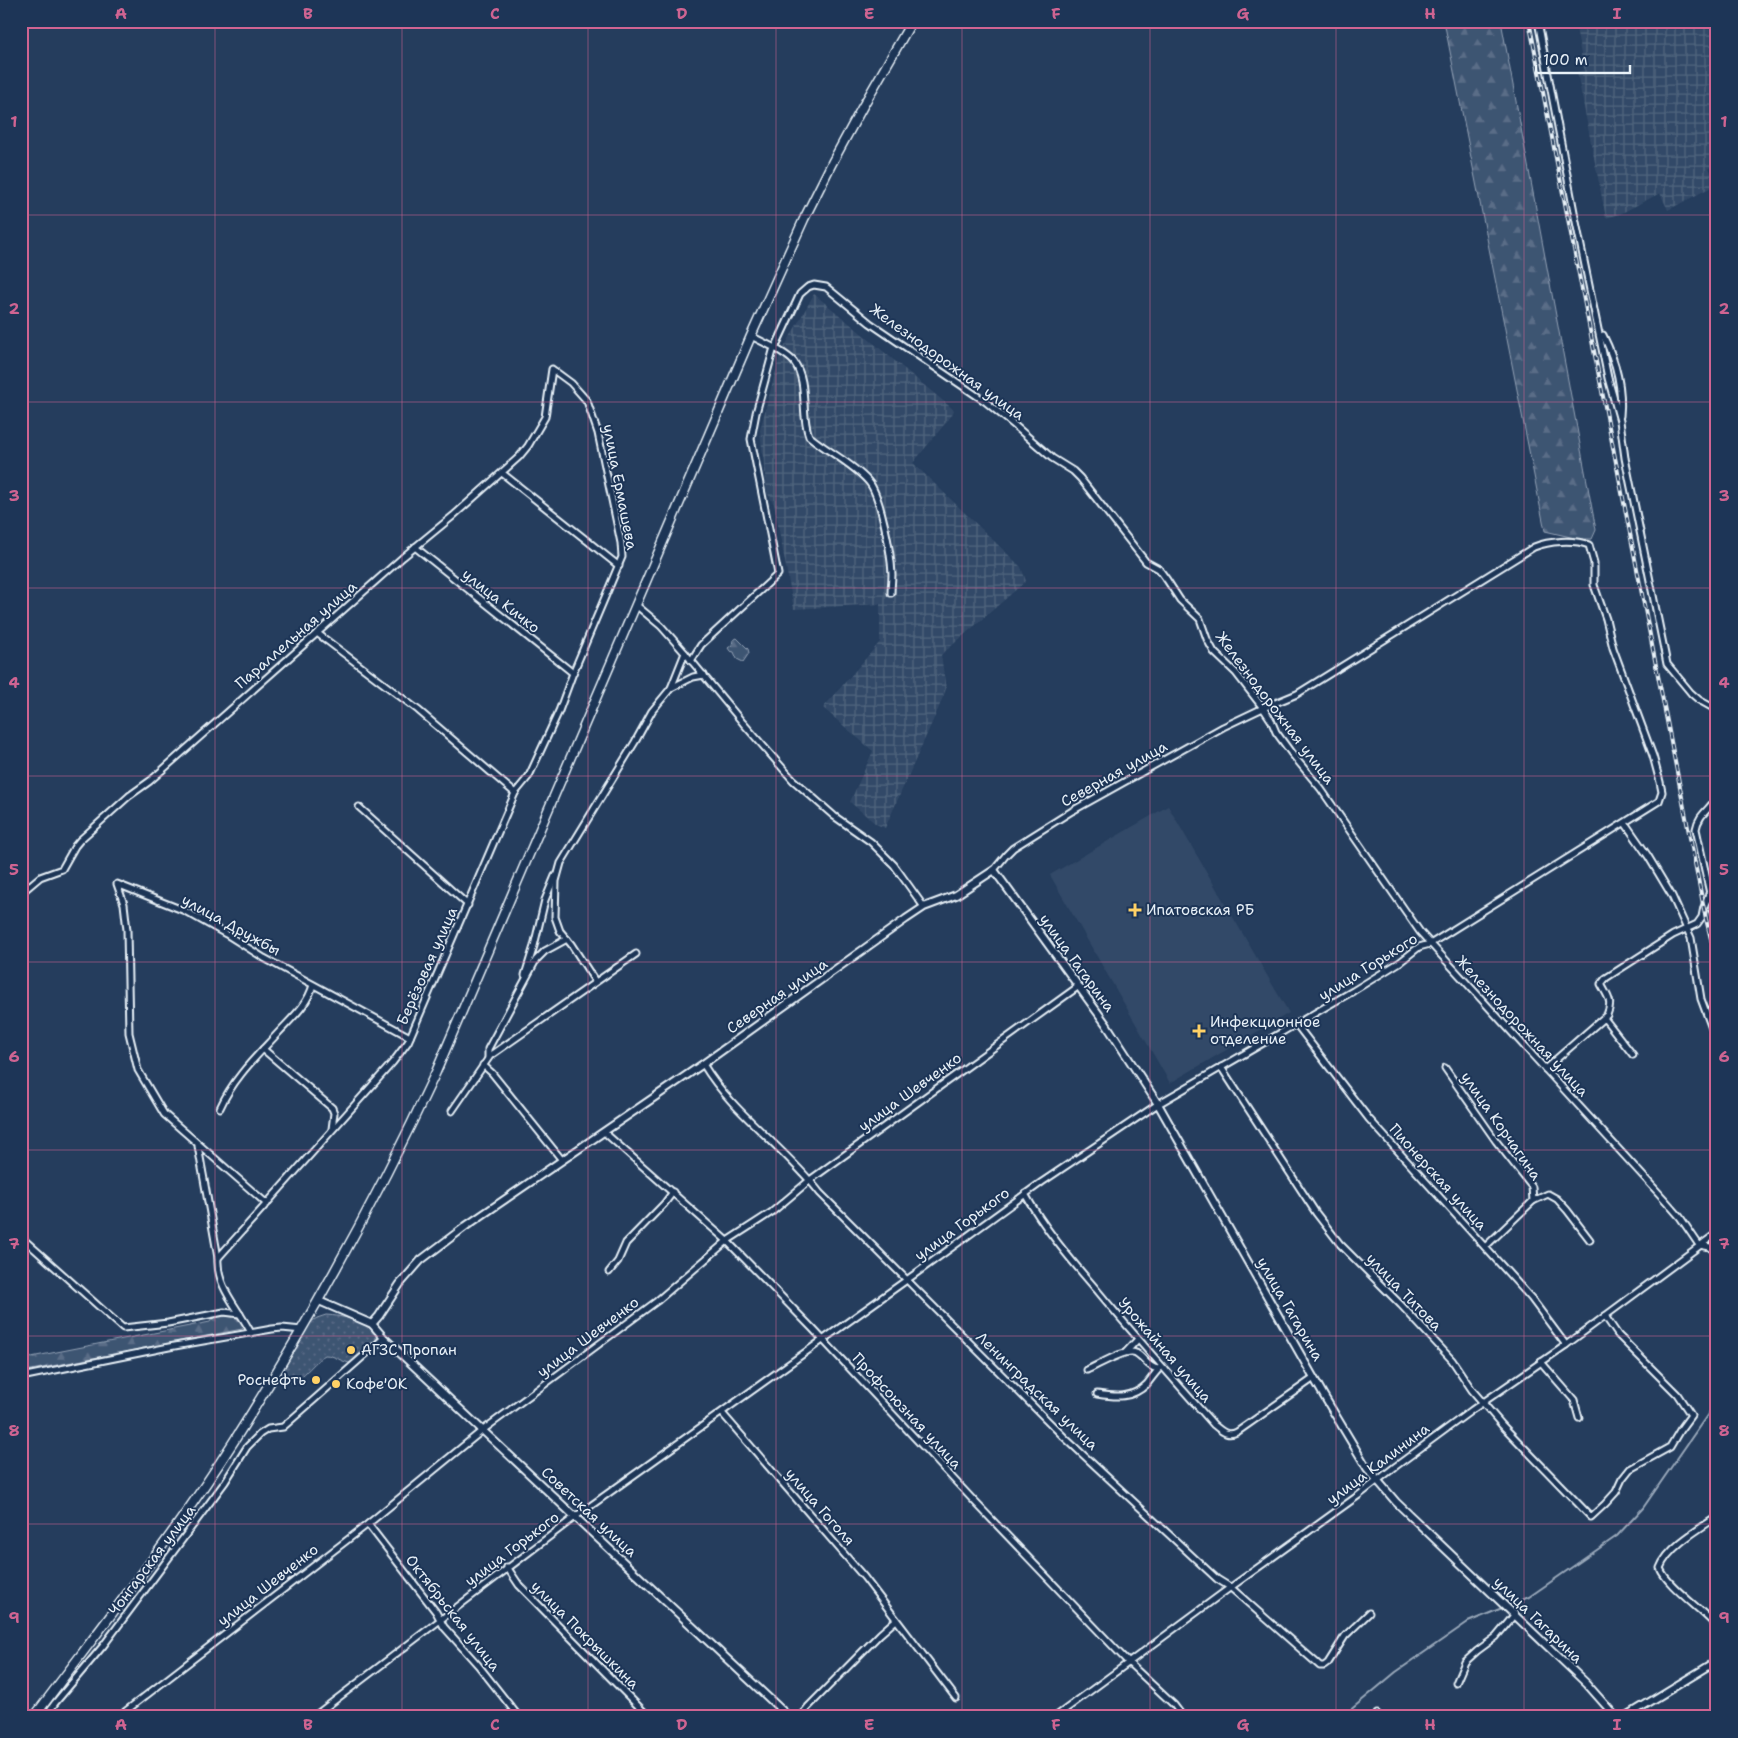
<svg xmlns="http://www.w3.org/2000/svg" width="1738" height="1738" font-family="'Shantell Sans',sans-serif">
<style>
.built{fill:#334a68}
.industrial{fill:url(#industrial-grid)}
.grass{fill:url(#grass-dots);stroke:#93a2b5}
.forest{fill:url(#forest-firs);stroke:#93a2b5}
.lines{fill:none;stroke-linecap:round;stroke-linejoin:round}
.stream{stroke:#99a8ba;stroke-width:2}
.minor-casing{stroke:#e8f1f8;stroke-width:9}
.tertiary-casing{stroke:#e8f1f8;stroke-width:10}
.trunk-casing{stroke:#e8f1f8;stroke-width:11}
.minor{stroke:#1d3557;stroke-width:5}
.tertiary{stroke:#1d3557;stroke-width:6}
.trunk{stroke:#1d3557;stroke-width:8}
.rail-casing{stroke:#e8f1f8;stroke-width:4}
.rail{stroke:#1d3557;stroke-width:2;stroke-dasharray:5.5;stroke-linecap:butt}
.grid{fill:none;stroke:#cf6492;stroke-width:1;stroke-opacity:0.55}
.poi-dot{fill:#ffd166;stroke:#1d3557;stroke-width:2}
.labels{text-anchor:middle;stroke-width:4;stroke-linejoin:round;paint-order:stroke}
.street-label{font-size:15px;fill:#e8f1f8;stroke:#1d3557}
.poi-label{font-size:15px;fill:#e8f1f8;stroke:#1d3557;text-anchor:start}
.neatline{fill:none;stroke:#cf6492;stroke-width:2}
.grid-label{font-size:16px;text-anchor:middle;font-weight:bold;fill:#cf6492}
</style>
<defs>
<pattern id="industrial-grid" width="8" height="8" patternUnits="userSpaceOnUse" patternTransform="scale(1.25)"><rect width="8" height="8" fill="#334a68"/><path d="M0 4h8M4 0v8" fill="none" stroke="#51657e"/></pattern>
<pattern id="grass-dots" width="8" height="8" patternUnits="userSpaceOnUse" patternTransform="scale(1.25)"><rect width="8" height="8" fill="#3e5472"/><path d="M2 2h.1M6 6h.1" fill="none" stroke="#5a6d87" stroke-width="1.8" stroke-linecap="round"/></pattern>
<pattern id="forest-firs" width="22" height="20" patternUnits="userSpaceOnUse" patternTransform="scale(1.25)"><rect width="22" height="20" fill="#3e5472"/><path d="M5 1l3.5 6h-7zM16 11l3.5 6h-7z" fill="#5a6d87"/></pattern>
</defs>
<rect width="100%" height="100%" fill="#253d5d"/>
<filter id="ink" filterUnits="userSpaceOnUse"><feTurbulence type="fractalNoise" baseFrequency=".02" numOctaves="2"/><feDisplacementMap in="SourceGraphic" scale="10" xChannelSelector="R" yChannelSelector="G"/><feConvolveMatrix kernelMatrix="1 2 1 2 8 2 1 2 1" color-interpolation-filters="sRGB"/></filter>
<g filter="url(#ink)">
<path class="built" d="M 1168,806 L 1289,1013 L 1170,1083 L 1050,875 Z"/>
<g class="industrial">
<path d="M 1594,21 L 1714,21 L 1717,28 L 1717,164 L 1709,168 L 1717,184 L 1668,210 L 1660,193 L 1620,214 L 1606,218 L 1577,72 L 1584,70 L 1576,28 L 1595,24 Z"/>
<path d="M 814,294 L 954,410 L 952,415 L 913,463 L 1021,567 L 1026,581 L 941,655 L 946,689 L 939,707 L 885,828 L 876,824 L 850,802 L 873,751 L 823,708 L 880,642 L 880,604 L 794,609 L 774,504 L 767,493 L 760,430 L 780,355 Z"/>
</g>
<path class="grass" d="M 326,1315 C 343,1316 365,1320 376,1334 L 376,1341 L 352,1363 C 342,1363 335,1355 325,1355 C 311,1363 299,1388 281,1381 L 280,1374 L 311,1322 L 317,1318 Z"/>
<g class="forest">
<path d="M 1444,21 L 1501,21 L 1596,530 L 1592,539 L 1579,539 L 1545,531 Z"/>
<path d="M 737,638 L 748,649 L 749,653 L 743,662 L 737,659 L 734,652 L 730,651 L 728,648 L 732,645 L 733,640 Z"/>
<path d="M 214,1317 C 228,1317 237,1313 244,1327 L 242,1329 L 21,1372 L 21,1359 L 210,1322 Z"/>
</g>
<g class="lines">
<path class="stream" d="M 1342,1717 L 1396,1672 L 1468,1622 L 1529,1597 L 1617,1536 L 1643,1508 L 1717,1401"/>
<defs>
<g id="minor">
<path d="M 1538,21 L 1575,217 L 1608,378 L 1620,421 L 1625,458 L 1667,664 L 1691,693 L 1699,700 L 1717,710"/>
<path d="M 1603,335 C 1616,361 1623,387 1620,416"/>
<path d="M 751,336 L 775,348 L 800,294 L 808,287 L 814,285 L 826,287 L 870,323 L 986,402 L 1014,425 L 1052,458 L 1073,471 L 1080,478 L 1146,562 L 1159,569 L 1167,580 L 1180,600 L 1200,619 L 1207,639 L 1214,652 L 1236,673 L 1263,708 L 1271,720 L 1276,732 L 1292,754 L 1321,789 L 1420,932 L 1665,1200 L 1680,1217 L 1699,1245 L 1710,1247 L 1717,1253"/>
<path d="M 502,473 L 619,566"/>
<path d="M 415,547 L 573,673"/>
<path d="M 636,605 L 661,626 L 685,653 L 743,723 L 793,780 L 834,816 L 871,842 L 894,865 L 924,907"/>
<path d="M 317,633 L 418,710 L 515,793"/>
<path d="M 691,661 L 701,645 L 778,574 L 751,439 L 756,413 L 773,351 L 775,348 C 781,352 789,356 794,362 C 809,383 800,413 809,436 C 828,452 852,463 868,481 C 881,495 891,554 892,574 C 892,580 891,587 891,593"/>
<path d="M 671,688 L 693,677 L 704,675"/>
<path d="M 1717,797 C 1710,810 1699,813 1696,829 L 1717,926"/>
<path d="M 359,807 L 468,905"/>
<path d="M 1625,823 L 1648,856 L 1672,896 L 1691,938 L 1701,999 L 1717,1042"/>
<path d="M 21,893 L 40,877 L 62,869 L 75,846 L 80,840 L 129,796 L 150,781 L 403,557 L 453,516 L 519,457 L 528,446 L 545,417 L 552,369 L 571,383 L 587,401 L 598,433 L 621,543 L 622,557 L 573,673 L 559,711 L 529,776 L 515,793 L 408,1042 L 393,1062 L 218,1258 C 216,1288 239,1308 251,1333"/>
<path d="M 525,975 L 534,946 L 545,900 L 555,876"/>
<path d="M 595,981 L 571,944 L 560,931 L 555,917 L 556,881 L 561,863 L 635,742 L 652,711 L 671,688 L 685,653"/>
<path d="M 1604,1018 L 1633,1055"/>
<path d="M 1296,1024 L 1369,1119 L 1531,1298 L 1566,1345"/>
<path d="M 263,1049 L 332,1108 L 334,1113 L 332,1129"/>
<path d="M 488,1058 L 488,1049 L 536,960 L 545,951 L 567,939"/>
<path d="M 703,1064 C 733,1114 785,1147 820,1193 L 1064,1437 L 1217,1579 L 1230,1587 L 1320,1666 L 1324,1666 L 1328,1663 L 1345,1636 L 1369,1613"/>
<path d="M 483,1065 L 492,1073 L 562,1160"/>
<path d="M 1221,1067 L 1316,1213 L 1340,1244 L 1401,1305 L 1452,1360 L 1472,1390 L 1502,1425 L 1591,1517 L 1605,1504 L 1616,1492 L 1622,1479 L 1630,1469 L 1670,1447 L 1680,1430 L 1691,1415 L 1677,1394 L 1618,1335 L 1605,1316"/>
<path d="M 1445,1068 L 1496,1141 L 1532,1187 L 1533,1201 L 1485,1247"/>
<path d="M 1545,1069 L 1607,1015 C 1613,1001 1608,997 1601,984 L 1606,978 L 1673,935 L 1697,924 L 1702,917 L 1704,907 L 1713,883"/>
<path d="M 220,1108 C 234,1077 257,1056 279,1032 C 293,1017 308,1004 313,985"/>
<path d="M 452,1111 L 490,1056 L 636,954"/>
<path d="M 604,1132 L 727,1241 L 812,1328 L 975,1502 L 1128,1662 L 1174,1705 L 1183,1717"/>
<path d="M 198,1146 L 218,1258"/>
<path d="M 1025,1194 C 1044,1228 1070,1259 1096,1289 C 1134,1335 1174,1380 1214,1425 C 1222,1431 1227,1437 1237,1432 L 1314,1378"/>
<path d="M 1533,1201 L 1548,1194 L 1557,1199 L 1567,1210 L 1590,1240"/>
<path d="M 267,1204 L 164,1114 L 138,1070 L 129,1033 L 127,930 L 124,904 L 117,884 L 185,911 L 226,934 L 264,958 L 410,1037"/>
<path d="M 21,1237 L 123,1328 L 168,1323 L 224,1312 L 240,1314"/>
<path d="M 609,1272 L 618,1261 L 626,1243 L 664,1204 L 673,1192"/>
<path d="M 1126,1352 L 1138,1339"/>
<path d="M 1541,1362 L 1574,1400 L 1579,1418"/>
<path d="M 1087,1370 C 1097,1366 1127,1347 1136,1353 C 1145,1358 1147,1367 1158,1369"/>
<path d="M 21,1377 L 169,1347 L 272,1329 L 282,1328 L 302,1330"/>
<path d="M 1097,1394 C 1116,1397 1132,1399 1147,1384 C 1151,1379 1155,1373 1160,1368"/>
<path d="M 722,1413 L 864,1577 L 956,1698"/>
<path d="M 1717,1517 C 1699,1529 1668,1547 1660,1568 C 1666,1585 1704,1611 1717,1627"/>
<path d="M 368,1524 L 436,1612 L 444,1627 L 478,1665 L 519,1717"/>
<path d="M 507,1567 L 519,1585 L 649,1717"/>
<path d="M 1456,1683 L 1465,1662 L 1477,1651 L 1496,1637 L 1515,1614"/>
<path d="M 1377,1714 L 1380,1717"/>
<path d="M 45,1717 L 55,1703 L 103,1646 L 156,1575 L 225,1482 L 247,1447 L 260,1434 L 268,1429 L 283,1427 L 384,1338"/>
<path d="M 118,1717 L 368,1524 L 483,1430 L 657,1301 L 727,1241 L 772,1212 L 810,1180 L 1079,986"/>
<path d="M 313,1717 L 575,1517 L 915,1274 L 1042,1182 L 1158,1104 L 1353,991 L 1400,962 L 1419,947 L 1430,944 L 1659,801 L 1662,792 L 1660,782 L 1653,756 L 1613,648 L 1606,619 L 1594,585 L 1594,563 L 1589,545 C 1573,539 1549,541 1534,547 L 1297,694 L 1263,708 L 1223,727 L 1072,811 L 1013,848 L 1006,855 L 994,870"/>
<path d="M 800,1717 L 808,1707 L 880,1634 L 896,1620"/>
<path d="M 1055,1717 L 1220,1595 L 1359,1495 L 1396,1466 L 1472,1410 L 1566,1345 L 1717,1233"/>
</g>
<g id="tertiary">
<path d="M 319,1301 L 372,1324 L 384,1338 L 789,1717"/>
<path d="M 372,1324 L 379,1316 L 400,1284 L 421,1260 L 466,1226 L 703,1064 L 906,919 L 924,907 L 956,895 L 994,870 L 1106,1024 L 1158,1104 L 1324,1396 L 1367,1468 L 1396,1502 L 1586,1683 L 1616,1717"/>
<path d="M 1625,1717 L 1717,1661"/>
</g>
<path id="trunk" d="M 34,1717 C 102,1626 173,1537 234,1441 C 309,1322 377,1199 436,1072 L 751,336 L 804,219 L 832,163 L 863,106 L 912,21"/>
</defs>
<use href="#minor" class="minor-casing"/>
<use href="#tertiary" class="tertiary-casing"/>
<use href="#trunk" class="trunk-casing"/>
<use href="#minor" class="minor"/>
<use href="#tertiary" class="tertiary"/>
<use href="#trunk" class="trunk"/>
<defs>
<path id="rail" d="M 1529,21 L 1706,919 L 1717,963"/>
</defs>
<use href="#rail" class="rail-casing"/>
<use href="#rail" class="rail"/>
</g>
</g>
<path class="grid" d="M 215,21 L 215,1717M 402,21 L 402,1717M 588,21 L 588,1717M 776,21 L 776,1717M 962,21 L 962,1717M 1150,21 L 1150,1717M 1336,21 L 1336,1717M 1524,21 L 1524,1717M 21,215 L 1717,215M 21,402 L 1717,402M 21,588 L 1717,588M 21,776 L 1717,776M 21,962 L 1717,962M 21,1150 L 1717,1150M 21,1336 L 1717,1336M 21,1524 L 1717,1524"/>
<g class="poi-dot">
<path d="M1132.5 902.5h5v5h5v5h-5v5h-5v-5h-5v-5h5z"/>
<path d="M1196.5 1023.5h5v5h5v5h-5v5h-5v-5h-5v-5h5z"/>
<circle cx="351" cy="1350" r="5"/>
<circle cx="316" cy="1380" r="5"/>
<circle cx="336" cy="1384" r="5"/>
</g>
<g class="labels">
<g class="street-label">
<text transform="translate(947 362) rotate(36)" y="5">Железнодорожная улица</text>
<text transform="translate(620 487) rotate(79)" y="5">улица Ермашева</text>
<text transform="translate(501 601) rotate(38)" y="5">улица Кичко</text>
<text transform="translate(296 635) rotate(-41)" y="5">Параллельная улица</text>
<text transform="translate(1275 708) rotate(53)" y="5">Железнодорожная улица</text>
<text transform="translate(1114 774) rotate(-29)" y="5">Северная улица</text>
<text transform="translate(231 925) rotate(29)" y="5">улица Дружбы</text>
<text transform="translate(1077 963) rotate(54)" y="5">улица Гагарина</text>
<text transform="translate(427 966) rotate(-66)" y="5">Берёзовая улица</text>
<text transform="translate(1368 967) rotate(-32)" y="5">улица Горького</text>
<text transform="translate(777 996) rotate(-35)" y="5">Северная улица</text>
<text transform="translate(1522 1026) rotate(47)" y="5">Железнодорожная улица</text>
<text transform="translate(910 1092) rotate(-36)" y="5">улица Шевченко</text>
<text transform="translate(1501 1126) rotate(55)" y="5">улица Корчагина</text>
<text transform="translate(1438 1177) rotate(48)" y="5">Пионерская улица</text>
<text transform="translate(962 1224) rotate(-36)" y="5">улица Горького</text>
<text transform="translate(1404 1292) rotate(46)" y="5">улица Титова</text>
<text transform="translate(1290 1309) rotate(60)" y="5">улица Гагарина</text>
<text transform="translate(588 1337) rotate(-37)" y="5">улица Шевченко</text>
<text transform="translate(1165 1350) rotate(49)" y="5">Урожайная улица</text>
<text transform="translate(1037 1391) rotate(44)" y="5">Ленинградская улица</text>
<text transform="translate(907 1411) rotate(47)" y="5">Профсоюзная улица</text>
<text transform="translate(1378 1464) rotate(-37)" y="5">улица Калинина</text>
<text transform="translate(820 1507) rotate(49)" y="5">улица Гоголя</text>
<text transform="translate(589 1512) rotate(43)" y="5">Советская улица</text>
<text transform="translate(512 1549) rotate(-37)" y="5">улица Горького</text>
<text transform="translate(152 1560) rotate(-53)" y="5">Чонгарская улица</text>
<text transform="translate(268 1585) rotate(-38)" y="5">улица Шевченко</text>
<text transform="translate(453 1613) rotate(52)" y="5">Октябрьская улица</text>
<text transform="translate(1538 1620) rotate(44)" y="5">улица Гагарина</text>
<text transform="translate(585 1635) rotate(45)" y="5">улица Покрышкина</text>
</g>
<g class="poi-label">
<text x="1146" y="915">Ипатовская РБ</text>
<text x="1210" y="1027">Инфекционное<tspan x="1210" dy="17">отделение</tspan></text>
<text x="361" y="1355">АГЗС Пропан</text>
<text x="306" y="1385" text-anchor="end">Роснефть</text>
<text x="346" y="1389">Кофе'ОК</text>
</g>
</g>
<rect width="1738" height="1738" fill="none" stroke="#1d3557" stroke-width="55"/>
<path d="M1536 65v8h94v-8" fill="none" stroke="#e8f1f8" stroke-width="2.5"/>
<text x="1543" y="65" font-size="15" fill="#e8f1f8" stroke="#1d3557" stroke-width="4" paint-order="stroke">100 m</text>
<rect x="28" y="28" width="1682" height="1682" class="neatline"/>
<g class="grid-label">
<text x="121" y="19">A</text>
<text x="308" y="19">B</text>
<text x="495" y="19">C</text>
<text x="682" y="19">D</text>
<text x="869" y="19">E</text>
<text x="1056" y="19">F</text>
<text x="1243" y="19">G</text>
<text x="1430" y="19">H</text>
<text x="1617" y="19">I</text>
<text x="14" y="127">1</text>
<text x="1724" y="127">1</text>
<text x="14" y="314">2</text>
<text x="1724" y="314">2</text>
<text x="14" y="501">3</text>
<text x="1724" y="501">3</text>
<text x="14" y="688">4</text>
<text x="1724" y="688">4</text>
<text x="14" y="875">5</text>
<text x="1724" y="875">5</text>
<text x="14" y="1062">6</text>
<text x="1724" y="1062">6</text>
<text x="14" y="1249">7</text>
<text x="1724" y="1249">7</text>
<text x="14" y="1436">8</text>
<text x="1724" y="1436">8</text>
<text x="14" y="1623">9</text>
<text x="1724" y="1623">9</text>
<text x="121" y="1730">A</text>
<text x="308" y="1730">B</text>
<text x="495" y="1730">C</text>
<text x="682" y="1730">D</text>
<text x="869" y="1730">E</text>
<text x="1056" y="1730">F</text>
<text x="1243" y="1730">G</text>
<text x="1430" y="1730">H</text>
<text x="1617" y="1730">I</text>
</g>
</svg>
